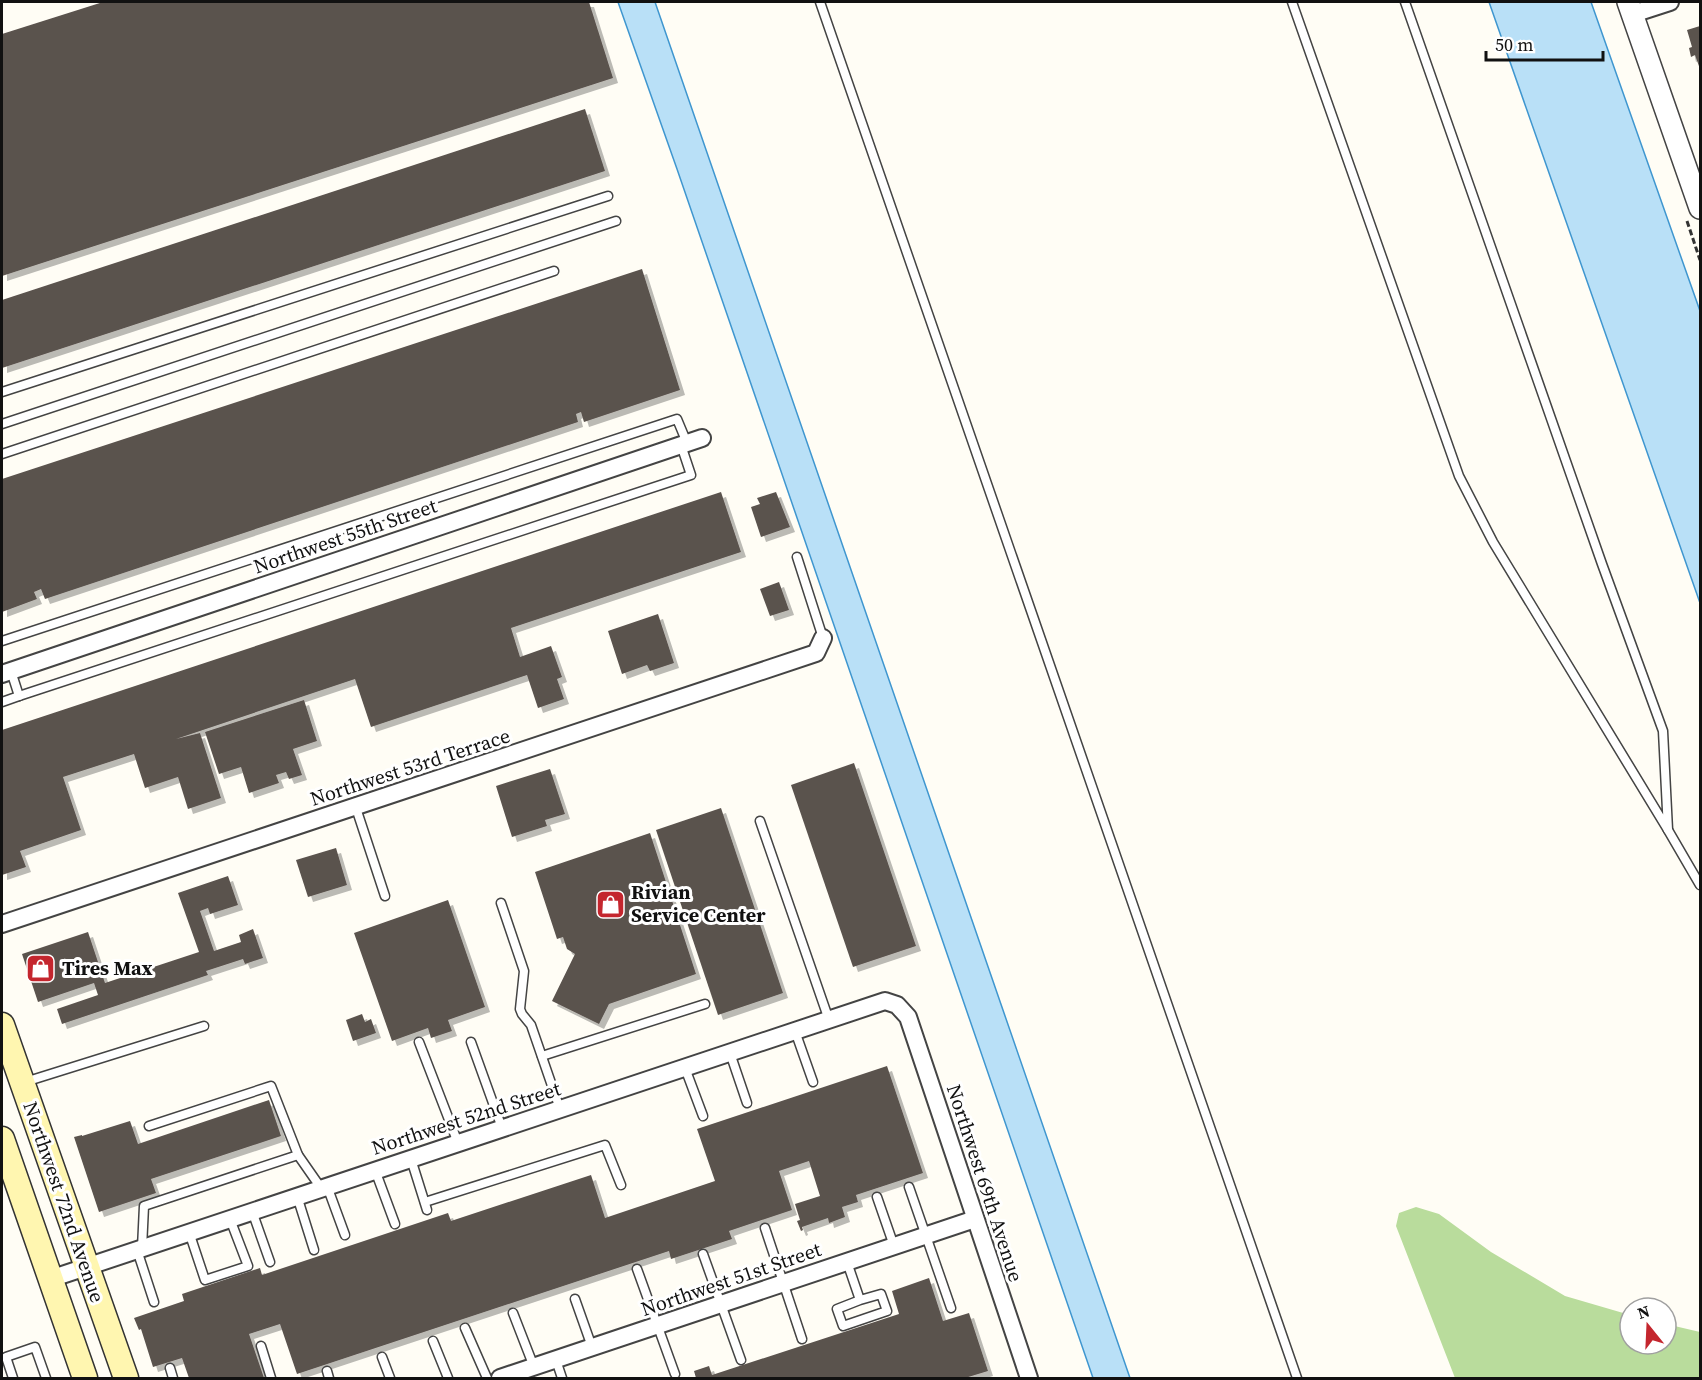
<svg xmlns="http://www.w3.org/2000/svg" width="1702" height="1380" font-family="'Source Serif 4',serif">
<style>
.forest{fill:#b9dc9c}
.water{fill:#b9e0f7;stroke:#3f96cf;stroke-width:1.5}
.building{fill:#5a524d;filter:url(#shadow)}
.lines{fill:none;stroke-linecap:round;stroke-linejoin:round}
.service-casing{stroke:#444;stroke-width:11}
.minor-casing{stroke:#444;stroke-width:20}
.tertiary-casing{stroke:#444;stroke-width:24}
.secondary-casing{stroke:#333;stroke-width:27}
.path{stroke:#333;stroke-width:3;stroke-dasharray:6 3;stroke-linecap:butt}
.service{stroke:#fff;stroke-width:8}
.minor{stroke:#fff;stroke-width:16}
.tertiary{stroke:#fff;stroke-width:21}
.secondary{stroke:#fff6b0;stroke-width:24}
.labels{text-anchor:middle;stroke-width:6;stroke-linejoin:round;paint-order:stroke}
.street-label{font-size:20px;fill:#111;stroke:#fff}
.poi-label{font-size:20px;font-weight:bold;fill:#111;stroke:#fff;text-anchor:start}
</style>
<defs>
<filter id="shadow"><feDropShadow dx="5" dy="5" stdDeviation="0" flood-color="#0004"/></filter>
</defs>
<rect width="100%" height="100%" fill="#fffdf5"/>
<path class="forest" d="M 1416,1207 L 1439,1214 L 1491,1252 L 1565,1296 L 1630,1315 L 1630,1344 L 1666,1344 L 1666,1324 L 1700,1332 L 1700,1378 L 1455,1378 L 1396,1226 L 1399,1213 Z"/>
<g class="water">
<path d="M 618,2 L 655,2 L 1130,1378 L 1093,1378 L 677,169 Z"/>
<path d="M 1489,2 L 1591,2 L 1700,311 L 1700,603 Z"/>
</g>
<g class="building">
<path d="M 103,2 L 589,2 L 613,78 L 2,276 L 2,34 Z"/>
<path d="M 1700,26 L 1700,69 L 1695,55 L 1691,57 L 1689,48 L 1692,47 L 1687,30 Z"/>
<path d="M 585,109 L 605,171 L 2,368 L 2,300 Z"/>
<path d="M 642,269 L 680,390 L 584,422 L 581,412 L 576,414 L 578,422 L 45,599 L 41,589 L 34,592 L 37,599 L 2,612 L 2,479 Z"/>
<path d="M 721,492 L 741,552 L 511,628 L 520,657 L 551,646 L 562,677 L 557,679 L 564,699 L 538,708 L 527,675 L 371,727 L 355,679 L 176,739 L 200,733 L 221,798 L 188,809 L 178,777 L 145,788 L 134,754 L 63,777 L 81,830 L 20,851 L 26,867 L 2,875 L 2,730 Z"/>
<path d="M 776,492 L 790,527 L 761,537 L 751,507 L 760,504 L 757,498 Z"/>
<path d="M 779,582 L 789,610 L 770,616 L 760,589 Z"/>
<path d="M 658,614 L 674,663 L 650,671 L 647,665 L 622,674 L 608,631 Z"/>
<path d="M 304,700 L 317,741 L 293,749 L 302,775 L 289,779 L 286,772 L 276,775 L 279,783 L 249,793 L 241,767 L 219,774 L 205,732 Z"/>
<path d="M 854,763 L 916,946 L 853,967 L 791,785 Z"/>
<path d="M 550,769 L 565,814 L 545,820 L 547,826 L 512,837 L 496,786 Z"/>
<path d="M 721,808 L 783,993 L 718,1015 L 656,830 Z"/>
<path d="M 650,833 L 696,974 L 609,1004 L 599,1024 L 552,1001 L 575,954 L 567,949 L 563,937 L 557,939 L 535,872 Z"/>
<path d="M 336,848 L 347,885 L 308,897 L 296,860 Z"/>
<path d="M 228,876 L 238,905 L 210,914 L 208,908 L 200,911 L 214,951 L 241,942 L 239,935 L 253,929 L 263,958 L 245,964 L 243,959 L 206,971 L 208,975 L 62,1024 L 57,1009 L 98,995 L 94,983 L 38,1002 L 22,954 L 88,932 L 105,983 L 199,952 L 178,893 Z"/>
<path d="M 448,900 L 485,1007 L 448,1020 L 452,1031 L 431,1038 L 428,1028 L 392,1041 L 354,933 Z"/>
<path d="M 362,1014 L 365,1022 L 371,1019 L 376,1033 L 353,1041 L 346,1020 Z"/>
<path d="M 887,1066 L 923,1173 L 856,1195 L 858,1202 L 842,1207 L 845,1217 L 829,1223 L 828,1218 L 802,1227 L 803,1230 L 801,1231 L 797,1221 L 800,1220 L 795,1204 L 820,1196 L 809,1161 L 779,1171 L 792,1210 L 729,1231 L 732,1239 L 671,1259 L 669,1251 L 297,1374 L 280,1324 L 249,1334 L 264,1378 L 189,1378 L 182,1358 L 153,1367 L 141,1329 L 139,1330 L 134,1318 L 184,1301 L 182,1294 L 260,1268 L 262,1275 L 448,1213 L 451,1221 L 591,1175 L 605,1218 L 715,1181 L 697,1129 Z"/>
<path d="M 269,1100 L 281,1136 L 151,1179 L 156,1193 L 99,1212 L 74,1137 L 82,1135 L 82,1136 L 130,1121 L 138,1144 Z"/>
<path d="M 929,1278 L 943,1321 L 969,1313 L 988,1371 L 965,1378 L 696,1378 L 694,1371 L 709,1366 L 712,1375 L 899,1314 L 892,1291 Z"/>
</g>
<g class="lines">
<defs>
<g id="service">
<path d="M 820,2 L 1297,1378"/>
<path d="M 1292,2 L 1459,476 L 1493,542 L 1668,830 L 1663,731 L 1602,564 L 1405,2"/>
<path d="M 2,392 L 608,196"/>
<path d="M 2,424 L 616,221"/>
<path d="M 2,454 L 554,271"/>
<path d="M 797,557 L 823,638"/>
<path d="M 2,641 L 677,419 L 687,443"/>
<path d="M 19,696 L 691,475 L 681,445"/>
<path d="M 2,702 L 19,696 L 11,671"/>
<path d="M 356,808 L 385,896"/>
<path d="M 760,821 L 829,1020"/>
<path d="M 1668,830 L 1700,885"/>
<path d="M 501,903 L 524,971 L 520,1009 L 522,1014 L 531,1025 L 560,1109"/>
<path d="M 795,1031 L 813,1082"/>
<path d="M 419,1042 L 458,1143"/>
<path d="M 471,1042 L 502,1128"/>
<path d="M 730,1053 L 747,1103"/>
<path d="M 542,1056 L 705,1004"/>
<path d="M 685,1068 L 703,1116"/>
<path d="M 25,1082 L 204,1026"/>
<path d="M 149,1126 L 271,1086 L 298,1155 L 321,1188"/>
<path d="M 411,1159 L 427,1210"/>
<path d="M 375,1170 L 395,1224"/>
<path d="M 327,1186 L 345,1235"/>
<path d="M 909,1187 L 951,1308"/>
<path d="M 297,1196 L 314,1250"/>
<path d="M 877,1197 L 894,1246"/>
<path d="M 425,1202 L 605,1145 L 621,1185"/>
<path d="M 252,1211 L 270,1262"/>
<path d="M 765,1228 L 802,1339"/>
<path d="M 189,1232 L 205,1280 L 248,1266 L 230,1219"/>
<path d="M 142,1248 L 144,1206 L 298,1155"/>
<path d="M 137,1250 L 154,1302"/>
<path d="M 703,1254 L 741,1360"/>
<path d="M 847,1262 L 860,1300 L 837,1309 L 843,1326 L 887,1311 L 881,1294 L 860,1300"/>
<path d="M 637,1269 L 675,1374"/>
<path d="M 575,1299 L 592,1347"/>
<path d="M 513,1313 L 534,1367"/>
<path d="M 465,1328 L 487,1378"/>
<path d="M 433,1341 L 448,1378"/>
<path d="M 261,1346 L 271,1378"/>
<path d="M 382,1357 L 390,1378"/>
<path d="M 556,1360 L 562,1378"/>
<path d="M 170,1368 L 173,1378"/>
<path d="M 327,1371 L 329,1378"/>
<path d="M 13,1378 L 6,1357 L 35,1347 L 46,1378"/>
</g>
<g id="minor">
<path d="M 1633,14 L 1670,2"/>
<path d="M 2,674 L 702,438"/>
<path d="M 2,924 L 816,653 L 823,638"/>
<path d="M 50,1279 L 885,1001 L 897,1005 L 908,1017 L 1029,1378"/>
<path d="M 500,1378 L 975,1219"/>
</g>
<path id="tertiary" d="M 1628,2 L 1700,208"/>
<g id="secondary">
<path d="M 2,1025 L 126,1378"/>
<path d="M 2,1139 L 85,1378"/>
</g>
</defs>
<use href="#service" class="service-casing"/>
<use href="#minor" class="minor-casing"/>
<use href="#tertiary" class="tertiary-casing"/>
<use href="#secondary" class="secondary-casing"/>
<path class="path" d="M 1687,221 L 1700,260"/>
<use href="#service" class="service"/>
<use href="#minor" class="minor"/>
<use href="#tertiary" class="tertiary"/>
<use href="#secondary" class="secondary"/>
</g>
<defs>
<symbol id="shop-square" viewBox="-11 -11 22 22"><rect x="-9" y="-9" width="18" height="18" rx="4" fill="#c4262e" stroke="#fff"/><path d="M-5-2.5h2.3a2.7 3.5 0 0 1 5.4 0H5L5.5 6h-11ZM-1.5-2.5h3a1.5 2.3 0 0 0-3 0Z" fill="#fff"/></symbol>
</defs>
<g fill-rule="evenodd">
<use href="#shop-square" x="594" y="888" width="33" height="33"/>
<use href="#shop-square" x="24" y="952" width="33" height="33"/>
</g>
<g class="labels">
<g class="street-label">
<text transform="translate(345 536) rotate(-19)" y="7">Northwest 55th Street</text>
<text transform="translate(410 767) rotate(-18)" y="7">Northwest 53rd Terrace</text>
<text transform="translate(466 1118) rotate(-18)" y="7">Northwest 52nd Street</text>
<text transform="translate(985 1183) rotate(72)" y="7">Northwest 69th Avenue</text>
<text transform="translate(64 1202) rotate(71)" y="7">Northwest 72nd Avenue</text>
<text transform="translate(731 1279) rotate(-19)" y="7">Northwest 51st Street</text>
</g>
<g class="poi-label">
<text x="631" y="899">Rivian<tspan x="631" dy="23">Service Center</tspan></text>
<text x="62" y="975">Tires Max</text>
</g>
</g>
<rect width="1702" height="1380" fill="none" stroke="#111111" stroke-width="6"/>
<g transform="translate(1648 1326) rotate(342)"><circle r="28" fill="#ffffff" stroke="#a0a0a0" stroke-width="1.5"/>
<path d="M0-4.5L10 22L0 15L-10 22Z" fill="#c4262e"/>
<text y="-9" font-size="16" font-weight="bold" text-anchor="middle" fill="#111111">N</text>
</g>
<path d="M1486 51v9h117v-9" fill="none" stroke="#111111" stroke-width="3"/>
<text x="1495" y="51" font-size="18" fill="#111111" stroke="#ffffff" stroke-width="4.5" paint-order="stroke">50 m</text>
</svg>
